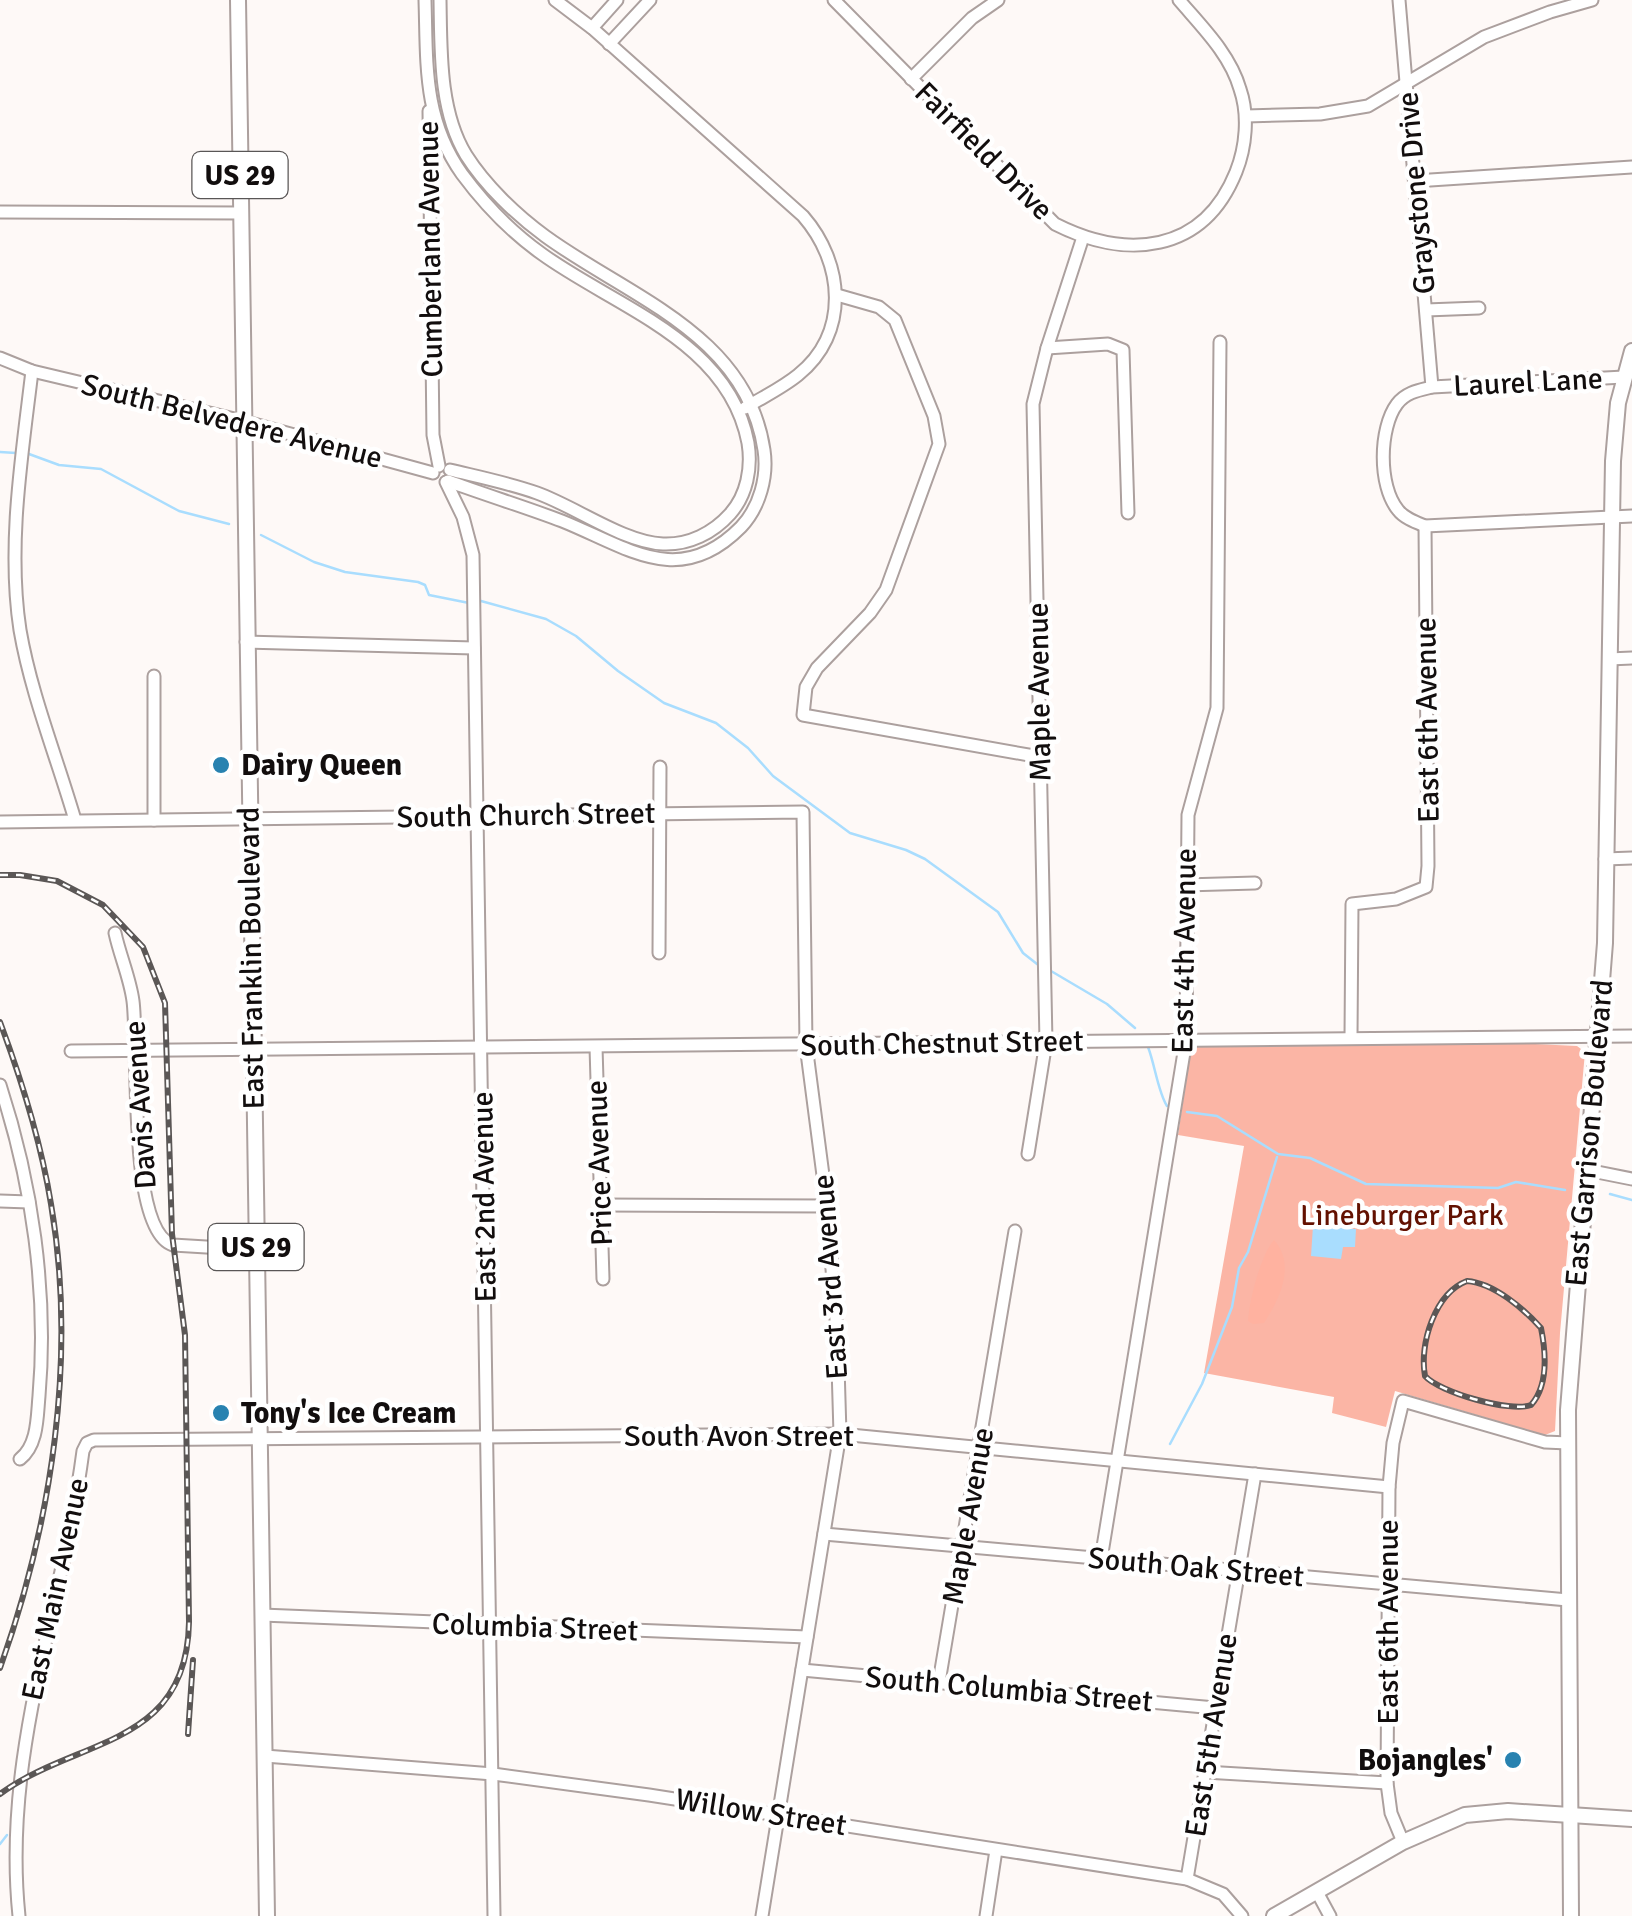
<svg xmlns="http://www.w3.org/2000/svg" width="1632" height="1916" font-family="Signika,sans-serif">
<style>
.green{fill:#fbb5a5}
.forest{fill:#ffb2a0}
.water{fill:#a9ddfe}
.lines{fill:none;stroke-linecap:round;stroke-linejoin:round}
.stream{stroke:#a9ddfe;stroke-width:2.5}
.minor-casing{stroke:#aca09e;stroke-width:15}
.major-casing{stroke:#aca09e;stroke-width:18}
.minor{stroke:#fff;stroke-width:11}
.major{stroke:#fff;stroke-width:14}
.rail-casing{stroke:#5b5756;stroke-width:6}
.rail{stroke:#fff;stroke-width:2.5;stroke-dasharray:8;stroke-linecap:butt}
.poi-dot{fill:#2882b0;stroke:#fff;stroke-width:4}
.labels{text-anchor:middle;stroke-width:9;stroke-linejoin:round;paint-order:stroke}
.shield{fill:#fff;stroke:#595656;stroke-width:2.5}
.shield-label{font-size:28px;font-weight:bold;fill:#120e0e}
.street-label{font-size:30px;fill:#120e0e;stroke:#fff}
.poi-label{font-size:30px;font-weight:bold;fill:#120e0e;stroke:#fff;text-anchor:start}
.park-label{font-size:30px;fill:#631101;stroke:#fff}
</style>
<rect width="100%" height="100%" fill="#fef9f7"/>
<path class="green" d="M 1496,1042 L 1577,1046 L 1585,1052 L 1560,1333 L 1555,1431 L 1545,1435 L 1395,1391 L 1386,1427 L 1332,1413 L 1334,1397 L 1204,1373 L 1244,1146 L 1178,1135 L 1191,1047 Z"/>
<path class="forest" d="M 1274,1240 C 1296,1265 1280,1298 1264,1323 L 1253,1324 L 1248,1321 C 1249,1301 1261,1254 1274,1240 Z"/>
<path class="water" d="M 1313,1226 L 1356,1229 L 1355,1247 L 1343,1247 L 1341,1259 L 1311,1256 Z"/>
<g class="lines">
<g class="stream">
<path d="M 0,452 L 16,453"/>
<path d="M 29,454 L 59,465 L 101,469 L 179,511 L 229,524"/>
<path d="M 261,535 L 314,562 L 345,572 L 418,582 L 425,585 L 429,595 L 469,603"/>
<path d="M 481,601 L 546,619 L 576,636 L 618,671 L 664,703 L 716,723 L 748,748 L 773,776 L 850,833 L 906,850 L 925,859 L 998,912 L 1023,953 L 1037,964"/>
<path d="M 1051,971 L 1107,1004 L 1135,1028"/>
<path d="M 1148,1047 C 1155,1065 1158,1092 1167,1106"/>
<path d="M 1187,1112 L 1217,1116 L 1278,1154 L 1310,1158 L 1366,1184 L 1498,1188 L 1516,1182 L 1565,1190"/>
<path d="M 1610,1194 L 1632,1200"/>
<path d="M 1170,1444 L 1202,1384 L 1232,1307 L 1239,1268 L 1248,1252 L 1277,1157"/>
<path d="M 0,1844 L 7,1835"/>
</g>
<defs>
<g id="minor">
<path d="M 425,0 C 427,64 423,119 462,174 C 485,205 511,232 542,254 C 615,307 729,341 748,443 C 752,468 747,495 730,514 C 713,533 689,545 663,544 C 623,542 576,507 537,493 C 509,483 479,477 450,470"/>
<path d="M 440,0 C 441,50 439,111 466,155 C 485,185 516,215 545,236 C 627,296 747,334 764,450 C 768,476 760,507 741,527 C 679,590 627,547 562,521 C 525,507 486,495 448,481"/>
<path d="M 555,0 L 592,28 L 803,216 C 844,263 850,333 798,375 C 782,388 763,397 745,408"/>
<path d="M 834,0 L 1055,224 C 1126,260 1203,254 1236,172 C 1246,147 1249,115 1240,89 C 1230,54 1202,27 1179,0"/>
<path d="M 1399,0 L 1432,387"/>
<path d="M 592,28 L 617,0"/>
<path d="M 609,44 L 650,0"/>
<path d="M 911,79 L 972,18 L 998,0"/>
<path d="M 429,111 L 433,435 L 439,466"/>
<path d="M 1246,116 L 1320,114 L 1368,106 L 1484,37 L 1550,12 L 1592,0"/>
<path d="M 1415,181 L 1632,167"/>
<path d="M 0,212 L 241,213"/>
<path d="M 837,295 L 879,307 L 895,320 L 934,416 L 939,444 L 886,590 L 870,613 L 817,668 L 806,687 L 803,715 L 1040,757"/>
<path d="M 1426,310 L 1479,308"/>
<path d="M 1047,348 L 1108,344 L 1123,350 L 1128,513"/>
<path d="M 0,358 L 32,371 L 243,421 L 433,473"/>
<path d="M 32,371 C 22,455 7,546 20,630 C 31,694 57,758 75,820"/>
<path d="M 1624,377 L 1432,387 C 1420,390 1406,392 1397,404 C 1379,428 1378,486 1398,510 C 1404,518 1415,522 1425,526 L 1632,516"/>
<path d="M 446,482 L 463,517 L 473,555 L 494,1916"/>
<path d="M 246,642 L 474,648"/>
<path d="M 1609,659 L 1632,658"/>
<path d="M 154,676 L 154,820"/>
<path d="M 0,822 L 803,812 L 806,1045 L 827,1206 L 837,1332 L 840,1434 L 762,1916"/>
<path d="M 1605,859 L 1632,858"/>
<path d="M 1185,885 L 1255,883"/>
<path d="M 115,933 C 120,956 130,978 133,1001 C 139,1045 127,1231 173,1245 L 256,1250"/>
<path d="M 659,953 L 660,767"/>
<path d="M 1351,1037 L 1352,904 L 1396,899 L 1426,887 L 1428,866 L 1425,526"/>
<path d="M 596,1047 L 603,1279"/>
<path d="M 71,1051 L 1632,1036"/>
<path d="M 0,1085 C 32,1183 48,1292 39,1396 C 37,1417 38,1445 20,1459"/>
<path d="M 1028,1154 L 1046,1042 L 1033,404 L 1047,348 L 1083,237"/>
<path d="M 1587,1170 L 1632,1179"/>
<path d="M 0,1201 L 29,1202"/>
<path d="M 600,1205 L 827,1206"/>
<path d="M 824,1534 L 1568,1600"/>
<path d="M 1101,1559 L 1186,1040 L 1188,815 L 1217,708 L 1220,342"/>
<path d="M 262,1615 L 807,1637"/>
<path d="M 802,1670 L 1215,1708"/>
<path d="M 939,1682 L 1015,1231"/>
<path d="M 265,1756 L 493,1774 L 649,1795 L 1187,1879 L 1223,1894 L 1242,1916"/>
<path d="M 1205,1772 L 1387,1783"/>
<path d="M 1403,1842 L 1391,1813 L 1387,1783 L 1389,1487 L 1393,1443 L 1403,1401 L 1545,1442 L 1568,1443"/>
<path d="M 1187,1879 L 1255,1474"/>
<path d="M 1317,1892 L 1330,1916"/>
<path d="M 19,1916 C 2,1752 62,1611 83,1451 L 87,1443 L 94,1440 L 840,1434 L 1389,1487"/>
<path d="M 986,1916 L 996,1850"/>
</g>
<g id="major">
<path d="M 238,0 L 267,1916"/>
<path d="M 1274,1916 L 1403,1842 L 1465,1815 L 1508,1811 L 1632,1819"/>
<path d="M 1571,1916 L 1568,1410 L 1605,943 L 1613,461 L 1618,403 L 1632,351"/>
</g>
</defs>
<use href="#minor" class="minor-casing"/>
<use href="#major" class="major-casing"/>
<use href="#minor" class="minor"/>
<use href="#major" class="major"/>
<defs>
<g id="rail">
<path d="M 0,875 L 20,875 L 57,881 L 103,905 L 143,947 L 165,1003 L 172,1234 L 185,1335 L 189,1622 C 187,1748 78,1737 0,1794"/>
<path d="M 0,1022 C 22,1081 41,1142 51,1204 C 77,1357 52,1523 0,1668"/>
<path d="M 1467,1281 C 1494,1283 1524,1309 1541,1328 C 1546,1353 1548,1386 1531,1405 C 1511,1413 1439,1392 1425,1376 C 1419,1344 1435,1293 1467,1281 Z"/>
<path d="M 188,1734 L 193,1660"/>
</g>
</defs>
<use href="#rail" class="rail-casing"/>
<use href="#rail" class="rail"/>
</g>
<g class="poi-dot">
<circle cx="221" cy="765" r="10"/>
<circle cx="221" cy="1413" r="10"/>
<circle cx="1513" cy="1760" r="10"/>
</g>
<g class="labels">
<g class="shield">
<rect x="192.5" y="152" width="95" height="46" rx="8"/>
<rect x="208.5" y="1224" width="95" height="46" rx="8"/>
</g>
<g class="shield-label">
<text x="240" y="185">US 29</text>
<text x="256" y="1257">US 29</text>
</g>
<g class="street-label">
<text transform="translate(984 151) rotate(45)" y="10">Fairfield Drive</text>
<text transform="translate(1416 193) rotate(-95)" y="10">Graystone Drive</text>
<text transform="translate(430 249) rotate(-91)" y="10">Cumberland Avenue</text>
<text transform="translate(1528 382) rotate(-3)" y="10">Laurel Lane</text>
<text transform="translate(232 421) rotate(14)" y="10">South Belvedere Avenue</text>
<text transform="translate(1039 692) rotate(-91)" y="10">Maple Avenue</text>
<text transform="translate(1427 720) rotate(-91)" y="10">East 6th Avenue</text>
<text transform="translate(526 815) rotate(-1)" y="10">South Church Street</text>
<text transform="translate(1184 951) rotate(-89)" y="10">East 4th Avenue</text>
<text transform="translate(251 958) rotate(-91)" y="10">East Franklin Boulevard</text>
<text transform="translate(942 1043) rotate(-1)" y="10">South Chestnut Street</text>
<text transform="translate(140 1105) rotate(-94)" y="10">Davis Avenue</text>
<text transform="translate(1589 1133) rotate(-85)" y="10">East Garrison Boulevard</text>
<text transform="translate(599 1163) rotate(-92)" y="10">Price Avenue</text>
<text transform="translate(484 1197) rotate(-91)" y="10">East 2nd Avenue</text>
<text transform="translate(830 1277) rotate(-94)" y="10">East 3rd Avenue</text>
<text x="739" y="1446">South Avon Street</text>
<text transform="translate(968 1516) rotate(-80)" y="10">Maple Avenue</text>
<text transform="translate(1196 1567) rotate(5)" y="10">South Oak Street</text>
<text transform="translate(55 1589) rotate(-78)" y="10">East Main Avenue</text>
<text transform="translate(1388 1622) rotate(-90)" y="10">East 6th Avenue</text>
<text transform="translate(535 1627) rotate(2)" y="10">Columbia Street</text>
<text transform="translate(1009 1689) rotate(5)" y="10">South Columbia Street</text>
<text transform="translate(1211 1735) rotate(-81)" y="10">East 5th Avenue</text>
<text transform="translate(761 1812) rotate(9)" y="10">Willow Street</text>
</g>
<g class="poi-label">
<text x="241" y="775">Dairy Queen</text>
<text x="241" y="1423">Tony's Ice Cream</text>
<text x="1493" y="1770" text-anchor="end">Bojangles'</text>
</g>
<g class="park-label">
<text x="1402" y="1225">Lineburger Park</text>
</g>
</g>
</svg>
